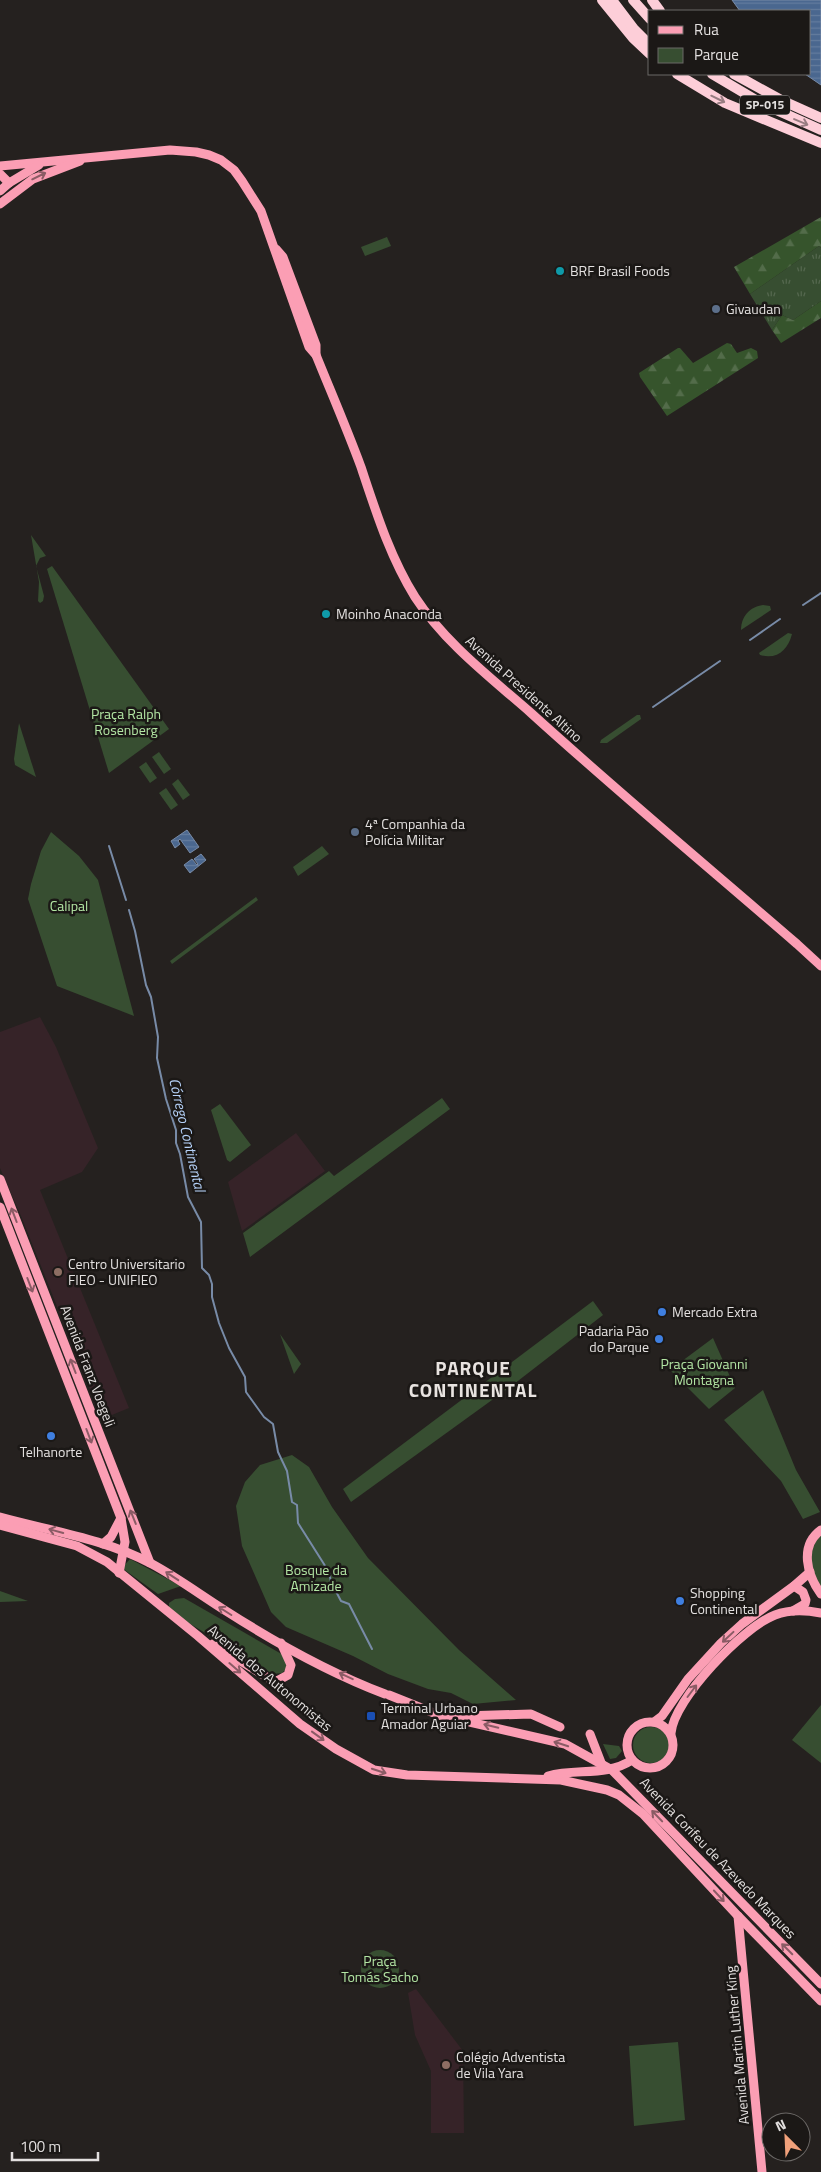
<svg xmlns="http://www.w3.org/2000/svg" width="821" height="2172" font-family="'Titillium Web',sans-serif">
<style>
.education{fill:#362328}
.grass{fill:url(#grass-tufts)}
.forest{fill:url(#forest-firs)}
.green{fill:#374e31}
.water{fill:url(#water-rules);stroke:#788ba7}
.lines{fill:none;stroke-linecap:round;stroke-linejoin:round}
.stream{stroke:#788ba7;stroke-width:2}
.major{stroke:#fb9eb4;stroke-width:9}
.highway{stroke:#fdced8;stroke-width:10}
.oneway{stroke:#977c81}
.oneway2{stroke:#8b5b65}
.culture-dot{fill:#0f9aa8;stroke:#1b1816;stroke-width:2}
.service-dot{fill:#5c6f8a;stroke:#1b1816;stroke-width:2}
.education-dot{fill:#8d6e63;stroke:#1b1816;stroke-width:2}
.shop-dot{fill:#3f7fe0;stroke:#1b1816;stroke-width:2}
.transit-dot{fill:#1a4fb4;stroke:#1b1816;stroke-width:2}
.labels{text-anchor:middle;stroke-width:5;stroke-linejoin:round;paint-order:stroke}
.shield{fill:#1b1816;stroke:#a7a4a3;stroke-width:1}
.shield-label{font-size:12px;font-weight:bold;fill:#e3e0df}
.poi-label{font-size:14px;fill:#e3e0df;stroke:#1b1816;text-anchor:start}
.street-label{font-size:14px;fill:#e3e0df;stroke:#1b1816}
.park-label{font-size:14px;fill:#b3e6a4;stroke:#1b1816}
.water-label{font-size:15px;font-style:italic;fill:#b5d1f8;stroke:#1b1816}
.district-label{font-size:19px;font-weight:bold;letter-spacing:1px;fill:#e8e3e0;stroke:#1b1816}
</style>
<defs>
<pattern id="grass-tufts" width="24" height="20" patternUnits="userSpaceOnUse" patternTransform="scale(1.25)"><rect width="24" height="20" fill="#374e31"/><path d="M3 7l-1-3M5 7V3M7 7l1-3M15 17l-1-3M17 17v-4M19 17l1-3" fill="none" stroke="#54674e"/></pattern>
<pattern id="forest-firs" width="22" height="20" patternUnits="userSpaceOnUse" patternTransform="scale(1.25)"><rect width="22" height="20" fill="#36542c"/><path d="M5 1l3.5 6h-7zM16 11l3.5 6h-7z" fill="#536c4a"/></pattern>
<pattern id="water-rules" width="6" height="5" patternUnits="userSpaceOnUse" patternTransform="scale(1.25)"><rect width="6" height="5" fill="#4a678f"/><path d="M0 2.5h6" fill="none" stroke="#647c9e"/></pattern>
</defs>
<rect width="100%" height="100%" fill="#25211f"/>
<g class="education">
<path d="M 40,1017 L 56,1047 L 98,1148 L 82,1172 L 40,1190 L 129,1408 L 102,1419 L 21,1216 L 0,1168 L 0,1032 Z"/>
<path d="M 296,1133 L 325,1171 L 242,1231 L 228,1182 Z"/>
<path d="M 416,1989 L 463,2051 L 464,2133 L 431,2133 L 431,2071 L 415,2035 L 408,1993 Z"/>
</g>
<g class="grass">
<path d="M 819,246 L 821,248 L 821,301 L 793,320 L 782,315 L 772,330 L 750,294 Z"/>
<path d="M 637,715 L 640,715 L 641,719 L 607,743 L 600,743 L 601,740 Z"/>
</g>
<g class="forest">
<path d="M 821,217 L 821,248 L 819,246 L 750,294 L 734,267 Z"/>
<path d="M 821,301 L 821,318 L 781,343 L 772,330 L 782,315 L 793,320 Z"/>
<path d="M 727,343 L 731,344 L 737,353 L 751,348 L 757,351 L 758,358 L 667,416 L 640,377 L 639,373 L 678,348 L 680,348 L 693,363 Z"/>
</g>
<g class="green">
<path d="M 387,237 L 391,246 L 365,256 L 361,247 Z"/>
<path d="M 31,535 L 46,556 L 40,558 L 36,566 L 44,596 L 43,601 L 40,603 L 38,601 L 39,582 Z"/>
<path d="M 52,566 L 169,729 L 109,773 L 47,569 Z"/>
<path d="M 763,605 L 770,606 L 771,610 L 741,630 C 741,616 750,607 763,605 Z"/>
<path d="M 788,633 L 792,634 C 788,650 777,660 760,655 L 759,653 Z"/>
<path d="M 19,723 L 36,777 L 15,765 L 14,759 Z"/>
<path d="M 159,752 L 171,769 L 164,774 L 152,757 Z"/>
<path d="M 146,762 L 157,778 L 150,783 L 139,767 Z"/>
<path d="M 178,779 L 190,795 L 183,800 L 172,784 Z"/>
<path d="M 166,788 L 178,805 L 171,810 L 159,793 Z"/>
<path d="M 51,832 L 79,856 L 98,880 L 134,1016 L 57,986 L 28,899 L 31,884 L 41,851 Z"/>
<path d="M 322,846 L 329,854 L 298,876 L 293,867 Z"/>
<path d="M 256,897 L 258,900 L 172,964 L 170,961 Z"/>
<path d="M 442,1098 L 450,1109 L 250,1257 L 243,1233 L 329,1171 L 334,1176 Z"/>
<path d="M 220,1104 L 251,1145 L 230,1162 L 227,1160 L 211,1110 Z"/>
<path d="M 593,1301 L 603,1315 L 514,1384 L 351,1502 L 343,1489 Z"/>
<path d="M 280,1334 L 301,1364 L 294,1374 Z"/>
<path d="M 713,1338 L 735,1388 L 709,1409 L 670,1370 Z"/>
<path d="M 763,1390 L 796,1470 L 820,1512 L 803,1519 L 781,1481 L 724,1420 Z"/>
<path d="M 292,1455 L 309,1467 L 332,1507 L 368,1558 L 459,1650 L 516,1700 L 473,1704 L 451,1693 L 428,1689 L 388,1674 L 353,1656 L 286,1627 L 271,1612 L 242,1546 L 236,1506 L 245,1482 L 260,1465 Z"/>
<path d="M 821,1532 L 821,1587 C 806,1563 808,1555 821,1532 Z"/>
<path d="M 130,1559 L 181,1586 L 158,1594 L 122,1568 Z"/>
<path d="M 0,1591 L 28,1601 L 0,1602 Z"/>
<path d="M 184,1598 L 285,1656 L 287,1668 L 282,1673 L 273,1674 L 169,1611 L 169,1603 L 175,1599 Z"/>
<path d="M 821,1705 L 821,1763 L 792,1740 Z"/>
<circle cx="651" cy="1745" r="18"/>
<path d="M 603,1744 L 619,1746 L 622,1751 L 616,1758 L 610,1759 Z"/>
<circle cx="380" cy="1969" r="19"/>
<path d="M 678,2042 L 685,2120 L 634,2126 L 629,2046 Z"/>
</g>
<g class="water">
<path d="M 732,0 L 821,0 L 821,85 L 805,74 L 810,74 L 810,11 L 740,11 Z"/>
<path d="M 187,830 L 199,847 L 190,853 L 180,839 L 178,841 L 180,844 L 175,848 L 171,841 Z"/>
<path d="M 201,854 L 206,860 L 190,873 L 184,865 L 192,859 L 197,865 L 198,864 L 194,859 Z"/>
</g>
<g class="lines">
<g class="stream">
<path d="M 803,605 L 821,593"/>
<path d="M 750,640 L 780,619"/>
<path d="M 653,707 L 720,661"/>
<path d="M 109,846 L 126,900"/>
<path d="M 129,910 L 135,931 L 146,985 L 151,997 L 158,1037 L 157,1058 L 166,1099 L 176,1130 L 176,1143 L 180,1154 L 188,1197 L 201,1222 L 202,1268 L 209,1275 L 212,1284 L 212,1297 L 219,1323 L 229,1348 L 245,1377 L 246,1392 L 264,1417 L 273,1424 L 278,1452 L 287,1471 L 292,1502 L 297,1505 L 298,1523 L 329,1572 L 331,1582 L 341,1601 L 349,1604 L 372,1649"/>
</g>
<g class="major">
<path d="M 0,166 L 170,150 L 196,152 L 209,155 L 221,160 L 234,170 L 242,181 L 261,211 L 309,347 L 316,355 C 331,392 347,429 361,467 C 376,512 390,557 415,597 C 445,643 490,677 531,713 C 618,792 708,867 797,944 L 821,966"/>
<path d="M 0,174 L 9,183"/>
<path d="M 0,191 L 9,183 L 39,165"/>
<path d="M 0,204 L 33,179 L 80,161"/>
<path d="M 276,249 L 283,257 L 316,345 L 316,355"/>
<path d="M 0,1179 L 150,1563"/>
<path d="M 0,1207 L 121,1518 L 125,1542 L 119,1573"/>
<path d="M 0,1517 C 51,1531 105,1539 152,1564 C 178,1578 202,1596 226,1611 C 276,1643 330,1673 385,1694"/>
<path d="M 0,1525 L 77,1546 L 107,1562 L 198,1636 L 300,1724 L 336,1749 L 374,1770 L 407,1775 L 561,1780 L 607,1790 L 619,1795 L 643,1814 L 738,1916 L 821,2001"/>
<path d="M 821,1530 C 799,1546 807,1575 821,1594"/>
<path d="M 103,1544 L 111,1537 L 121,1518"/>
<path d="M 793,1611 L 805,1604 L 806,1600 L 803,1592 L 794,1586"/>
<path d="M 213,1644 L 268,1678 L 277,1681 L 288,1675 L 291,1665 L 281,1643"/>
<path d="M 389,1695 L 439,1715 L 565,1744 L 612,1770 L 821,1984"/>
<path d="M 463,1716 L 531,1714 L 560,1727"/>
<circle cx="650" cy="1745" r="23"/>
<path d="M 654,1722 L 662,1716 L 688,1679 L 721,1643 L 742,1624 L 794,1586 L 810,1572"/>
<path d="M 671,1733 C 674,1699 743,1627 775,1615 C 790,1609 806,1610 821,1613"/>
<path d="M 590,1734 L 602,1765"/>
<path d="M 548,1776 C 577,1768 606,1777 632,1760"/>
<path d="M 738,1916 L 762,2172"/>
</g>
<g class="highway">
<path d="M 602,0 L 633,38 L 650,54"/>
<path d="M 612,0 L 634,29 L 650,45"/>
<path d="M 633,0 L 650,19"/>
<path d="M 652,0 L 660,11"/>
<path d="M 677,74 L 725,103 L 821,143"/>
<path d="M 712,74 L 761,103 L 821,130"/>
<path d="M 734,74 L 781,100 L 821,118"/>
</g>
</g>
<defs><path id="oneway-shaft" d="M-6 0H5M1.5-3L5.5 0L1.5 3" fill="none" stroke-width="1.6" stroke-linecap="round" stroke-linejoin="round" transform="scale(1.25)"/></defs>
<g class="oneway">
<use href="#oneway-shaft" transform="translate(718 99) rotate(26)"/>
<use href="#oneway-shaft" transform="translate(801 122) rotate(23)"/>
</g>
<g class="oneway2">
<use href="#oneway-shaft" transform="translate(39 176) rotate(-26)"/>
<use href="#oneway-shaft" transform="translate(14 1215) rotate(-111)"/>
<use href="#oneway-shaft" transform="translate(30 1285) rotate(69)"/>
<use href="#oneway-shaft" transform="translate(73 1366) rotate(-111)"/>
<use href="#oneway-shaft" transform="translate(89 1436) rotate(69)"/>
<use href="#oneway-shaft" transform="translate(133 1517) rotate(-112)"/>
<use href="#oneway-shaft" transform="translate(56 1531) rotate(-165)"/>
<use href="#oneway-shaft" transform="translate(172 1576) rotate(-147)"/>
<use href="#oneway-shaft" transform="translate(225 1611) rotate(-148)"/>
<use href="#oneway-shaft" transform="translate(728 1637) rotate(137)"/>
<use href="#oneway-shaft" transform="translate(235 1668) rotate(41)"/>
<use href="#oneway-shaft" transform="translate(346 1676) rotate(-155)"/>
<use href="#oneway-shaft" transform="translate(692 1691) rotate(-53)"/>
<use href="#oneway-shaft" transform="translate(491 1726) rotate(-167)"/>
<use href="#oneway-shaft" transform="translate(318 1736) rotate(36)"/>
<use href="#oneway-shaft" transform="translate(561 1744) rotate(-162)"/>
<use href="#oneway-shaft" transform="translate(379 1771) rotate(18)"/>
<use href="#oneway-shaft" transform="translate(657 1816) rotate(-134)"/>
<use href="#oneway-shaft" transform="translate(719 1896) rotate(47)"/>
<use href="#oneway-shaft" transform="translate(787 1949) rotate(-135)"/>
</g>
<g class="culture-dot">
<circle cx="560" cy="271" r="5"/>
<circle cx="326" cy="614" r="5"/>
</g>
<g class="service-dot">
<circle cx="716" cy="309" r="5"/>
<circle cx="355" cy="832" r="5"/>
</g>
<g class="education-dot">
<circle cx="58" cy="1272" r="5"/>
<circle cx="446" cy="2065" r="5"/>
</g>
<g class="shop-dot">
<circle cx="662" cy="1312" r="5"/>
<circle cx="659" cy="1339" r="5"/>
<circle cx="51" cy="1436" r="5"/>
<circle cx="680" cy="1601" r="5"/>
</g>
<rect class="transit-dot" x="366" y="1711" width="10" height="10" rx="2.5"/>
<g class="labels">
<rect class="shield" x="740" y="95.5" width="50" height="19" rx="4"/>
<g class="shield-label">
<text x="765" y="109">SP-015</text>
</g>
<g class="poi-label">
<text x="570" y="276">BRF Brasil Foods</text>
<text x="726" y="314">Givaudan</text>
<text x="336" y="619">Moinho Anaconda</text>
<text x="365" y="829">4ª Companhia da<tspan x="365" dy="16">Polícia Militar</tspan></text>
<text x="68" y="1269">Centro Universitario<tspan x="68" dy="16">FIEO - UNIFIEO</tspan></text>
<text x="672" y="1317">Mercado Extra</text>
<text x="649" y="1336" text-anchor="end">Padaria Pão<tspan x="649" dy="16">do Parque</tspan></text>
<text x="51" y="1457" text-anchor="middle">Telhanorte</text>
<text x="690" y="1598">Shopping<tspan x="690" dy="16">Continental</tspan></text>
<text x="381" y="1713">Terminal Urbano<tspan x="381" dy="16">Amador Aguiar</tspan></text>
<text x="456" y="2062">Colégio Adventista<tspan x="456" dy="16">de Vila Yara</tspan></text>
</g>
<g class="street-label">
<text transform="translate(524 689) rotate(42)" y="5">Avenida Presidente Altino</text>
<text transform="translate(88 1366) rotate(69)" y="5">Avenida Franz Voegeli</text>
<text transform="translate(270 1678) rotate(40)" y="5">Avenida dos Autonomistas</text>
<text transform="translate(718 1858) rotate(46)" y="5">Avenida Corifeu de Azevedo Marques</text>
<text transform="translate(737 2045) rotate(-95)" y="5">Avenida Martin Luther King</text>
</g>
<g class="park-label">
<text x="126" y="719">Praça Ralph<tspan x="126" dy="16">Rosenberg</tspan></text>
<text x="69" y="911">Calipal</text>
<text x="704" y="1369">Praça Giovanni<tspan x="704" dy="16">Montagna</tspan></text>
<text x="316" y="1575">Bosque da<tspan x="316" dy="16">Amizade</tspan></text>
<text x="380" y="1966">Praça<tspan x="380" dy="16">Tomás Sacho</tspan></text>
</g>
<g class="water-label">
<text transform="translate(187 1135) rotate(77)" y="5">Córrego Continental</text>
</g>
<g class="district-label">
<text x="473" y="1375">PARQUE<tspan x="473" dy="22">CONTINENTAL</tspan></text>
</g>
</g>
<rect x="648" y="10" width="162" height="65" fill="#1b1816" stroke="#6b6866"/>
<rect x="658" y="26" width="25" height="8" fill="#fb9eb4" stroke="#6b6866"/>
<text x="694" y="35" font-size="15" fill="#e3e0df">Rua</text>
<rect x="658" y="48" width="25" height="15" fill="#374e31" stroke="#6b6866"/>
<text x="694" y="60" font-size="15" fill="#e3e0df">Parque</text>
<g transform="translate(786 2137) rotate(336)"><circle r="24" fill="#1b1816" stroke="#6b6866"/>
<path d="M0-4L9 19L0 12L-9 19Z" fill="#f1a17b"/>
<text y="-8" font-size="14" font-weight="bold" text-anchor="middle" fill="#e3e0df">N</text>
</g>
<path d="M12 2152v8h86v-8" fill="none" stroke="#e3e0df" stroke-width="2.5"/>
<text x="20" y="2152" font-size="15" fill="#e3e0df" stroke="#1b1816" stroke-width="4" paint-order="stroke">100 m</text>
</svg>
